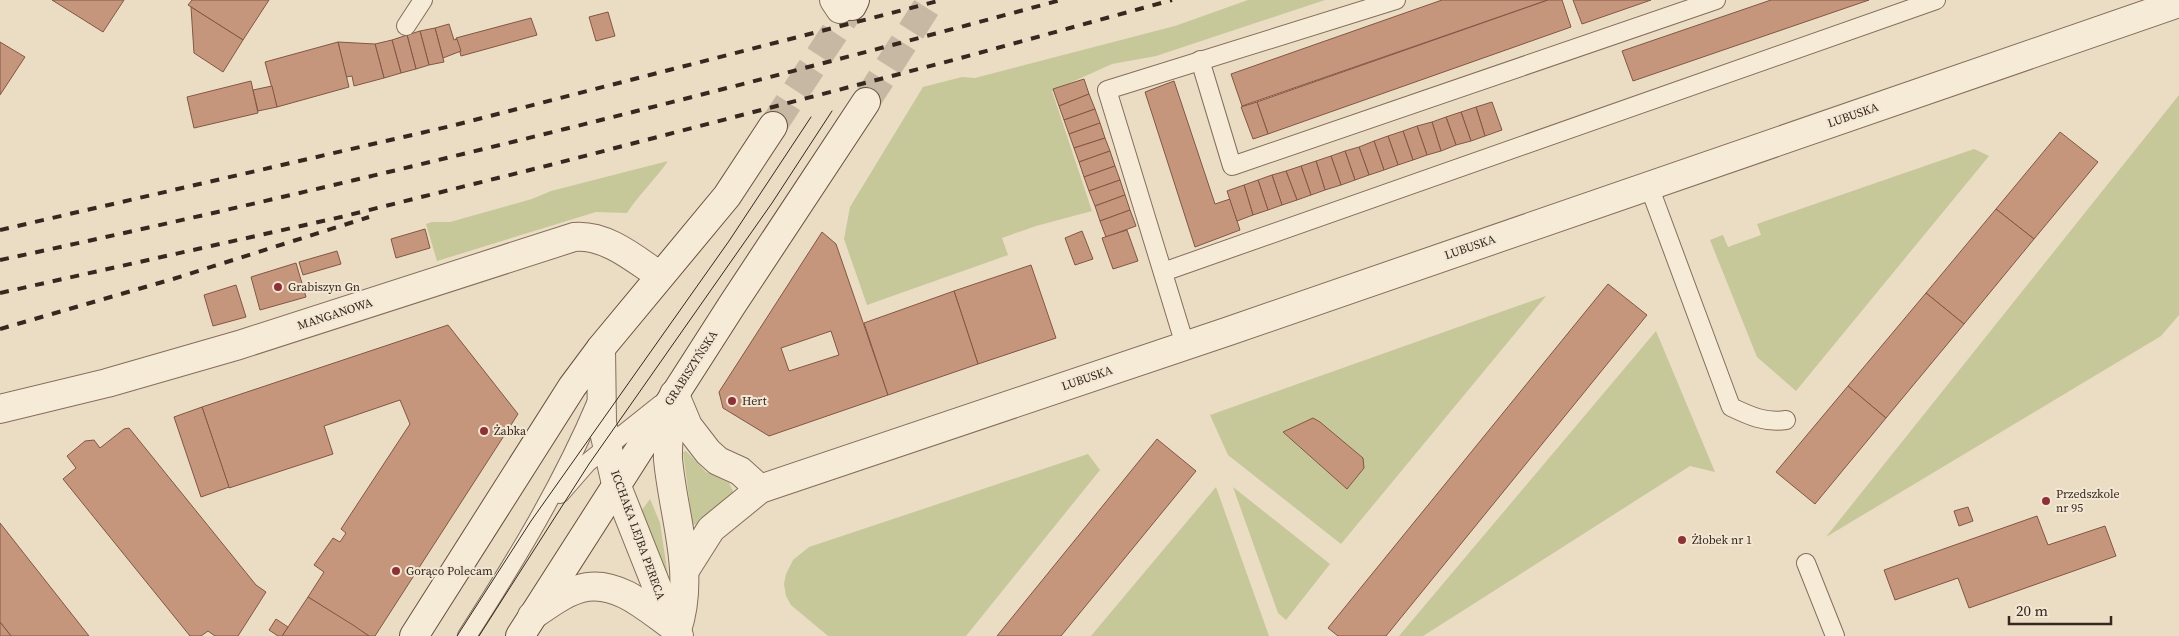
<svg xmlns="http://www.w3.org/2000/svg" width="2179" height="636" font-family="'Source Serif 4',serif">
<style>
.green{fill:#c6c899}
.building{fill:#c6967c;stroke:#825743;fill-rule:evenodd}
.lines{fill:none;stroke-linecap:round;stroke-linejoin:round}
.secondary-tunnel{stroke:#c7b8a3;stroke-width:28;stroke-dasharray:28 14;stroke-linecap:butt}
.lane-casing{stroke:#846e5c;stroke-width:20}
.street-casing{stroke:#846e5c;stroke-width:30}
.secondary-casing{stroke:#66503f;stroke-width:30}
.lane{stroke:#f6ebd7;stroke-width:18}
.street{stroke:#f6ebd7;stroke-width:28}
.secondary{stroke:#f6ebd7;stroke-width:28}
.tram{stroke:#35281f;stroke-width:1}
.rail{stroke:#35281f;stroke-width:4;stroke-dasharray:9 9;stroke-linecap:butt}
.poi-dot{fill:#8f3037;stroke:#f3e7d3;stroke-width:2}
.labels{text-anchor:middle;stroke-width:4;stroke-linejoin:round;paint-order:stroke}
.street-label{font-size:12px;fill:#35281f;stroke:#f3e7d3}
.poi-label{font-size:12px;fill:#35281f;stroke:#f3e7d3;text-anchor:start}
</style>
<rect width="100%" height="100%" fill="#ebdcc4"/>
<g class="green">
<path d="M 1248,0 L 1325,0 L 1156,56 L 1112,64 L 1052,91 L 1092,211 L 1036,226 L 1002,238 L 1008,255 L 867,305 L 844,239 L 850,207 L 923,87 L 962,77 L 975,78 L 1175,26 Z"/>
<path d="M 2179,95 L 2179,315 L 2161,336 L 1826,537 Z"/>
<path d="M 1974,149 L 1989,156 L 1796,391 L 1757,357 L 1710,240 L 1723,235 L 1728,247 L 1761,235 L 1757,224 Z"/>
<path d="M 668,161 C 656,179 639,194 627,213 L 596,212 L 437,261 L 426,224 L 432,222 L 450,222 L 532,199 L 551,191 Z"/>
<path d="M 1546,296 L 1341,544 L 1228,455 L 1210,415 Z"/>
<path d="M 1656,331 L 1715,472 L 1690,466 L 1423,636 L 1399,636 Z"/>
<path d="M 686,451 L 706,472 L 729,483 L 736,497 C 719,503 709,514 696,525 L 693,524 L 692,521 L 683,452 Z"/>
<path d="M 1088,454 L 1100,470 L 966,636 L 828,636 L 791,605 L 786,596 L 784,584 L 786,574 L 793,560 L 809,547 Z"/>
<path d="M 1216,487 L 1269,636 L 1091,636 Z"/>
<path d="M 1233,487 L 1330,564 L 1286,620 L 1278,613 Z"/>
<path d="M 650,499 L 660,523 L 668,576 L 667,578 L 639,514 Z"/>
</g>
<g class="building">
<path d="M 52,0 L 124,0 L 103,32 Z"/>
<path d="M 192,0 L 269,0 L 243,40 L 188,5 Z"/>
<path d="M 1442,0 L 1548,0 L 1242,106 L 1231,74 Z"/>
<path d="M 1548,0 L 1562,0 L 1571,27 L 1268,134 L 1257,102 Z"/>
<path d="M 1573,0 L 1651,0 L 1582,24 Z"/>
<path d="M 1771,0 L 1869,0 L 1633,81 L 1622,51 Z"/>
<path d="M 191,7 L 243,40 L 223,72 L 194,53 Z"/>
<path d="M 608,12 L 615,36 L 596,41 L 589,17 Z"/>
<path d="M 531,18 L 537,35 L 461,56 L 456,38 Z"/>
<path d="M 449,24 L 454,40 L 457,39 L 461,51 L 443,58 L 435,28 Z"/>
<path d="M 435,28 L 444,62 L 429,65 L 420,31 Z"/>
<path d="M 420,31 L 429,65 L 416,69 L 407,35 Z"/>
<path d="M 407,35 L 416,69 L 401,73 L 392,40 Z"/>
<path d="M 392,40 L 401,73 L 384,78 L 375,44 Z"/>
<path d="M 0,42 L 25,57 L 0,95 Z"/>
<path d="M 338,42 L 375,44 L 384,78 L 354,86 L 352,76 L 346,77 Z"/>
<path d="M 338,42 L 349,87 L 277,107 L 265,62 Z"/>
<path d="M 1084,79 L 1089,94 L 1059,106 L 1053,89 Z"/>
<path d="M 251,81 L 258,113 L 194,128 L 187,97 Z"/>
<path d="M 1174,81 L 1215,204 L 1230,199 L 1240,230 L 1195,247 L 1145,92 Z"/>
<path d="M 272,86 L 277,107 L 258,111 L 253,90 Z"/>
<path d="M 1089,94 L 1095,109 L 1064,120 L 1059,106 Z"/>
<path d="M 1257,102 L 1268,134 L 1253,139 L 1241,107 Z"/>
<path d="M 1492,102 L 1502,130 L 1485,136 L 1476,107 Z"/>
<path d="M 1476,107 L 1485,136 L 1471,141 L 1461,112 Z"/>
<path d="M 1095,109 L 1100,123 L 1069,134 L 1064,120 Z"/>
<path d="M 1461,112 L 1471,141 L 1456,145 L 1446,117 Z"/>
<path d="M 1446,117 L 1456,145 L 1441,151 L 1432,122 Z"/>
<path d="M 1432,122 L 1441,151 L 1427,155 L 1417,126 Z"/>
<path d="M 1100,123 L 1105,138 L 1074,148 L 1069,134 Z"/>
<path d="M 1417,126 L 1427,155 L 1413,160 L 1403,131 Z"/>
<path d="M 1403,131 L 1413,160 L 1398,165 L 1388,136 Z"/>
<path d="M 2060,132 L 2098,162 L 2034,239 L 1996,209 Z"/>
<path d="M 1388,136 L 1398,165 L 1384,170 L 1374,141 Z"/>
<path d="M 1105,138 L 1110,151 L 1079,162 L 1074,148 Z"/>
<path d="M 1374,141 L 1384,170 L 1369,175 L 1359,147 Z"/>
<path d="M 1359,147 L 1369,175 L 1355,180 L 1345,151 Z"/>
<path d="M 1110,151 L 1115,166 L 1084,177 L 1079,162 Z"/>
<path d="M 1345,151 L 1355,180 L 1341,185 L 1331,156 Z"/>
<path d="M 1331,156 L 1341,185 L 1325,190 L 1316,161 Z"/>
<path d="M 1316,161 L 1325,190 L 1311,195 L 1301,166 Z"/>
<path d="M 1115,166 L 1120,180 L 1089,191 L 1084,177 Z"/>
<path d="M 1301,166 L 1311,195 L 1297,200 L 1286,171 Z"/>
<path d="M 1286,171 L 1297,200 L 1282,205 L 1272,175 Z"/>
<path d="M 1272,175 L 1282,205 L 1268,210 L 1258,180 Z"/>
<path d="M 1120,180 L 1125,195 L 1095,206 L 1089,191 Z"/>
<path d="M 1258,180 L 1268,210 L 1253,215 L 1244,185 Z"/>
<path d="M 1244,185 L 1253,215 L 1237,221 L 1227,191 Z"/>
<path d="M 1125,195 L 1130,210 L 1100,221 L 1095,206 Z"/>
<path d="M 1996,209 L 2034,239 L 1964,324 L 1926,293 Z"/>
<path d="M 1130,210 L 1136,226 L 1106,237 L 1100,221 Z"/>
<path d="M 425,229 L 430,248 L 396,258 L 391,239 Z"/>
<path d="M 1127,230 L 1138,261 L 1113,269 L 1102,238 Z"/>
<path d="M 1082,231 L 1093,259 L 1075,265 L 1065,238 Z"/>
<path d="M 822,232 L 836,244 L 888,395 L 769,436 L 723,408 L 719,392 ZM 831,331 L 839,355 L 789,371 L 781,348 Z"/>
<path d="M 337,251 L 341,264 L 303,275 L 299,262 Z"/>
<path d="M 296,263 L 306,297 L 260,310 L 251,277 Z"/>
<path d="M 1031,265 L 1056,338 L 978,364 L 954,291 Z"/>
<path d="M 1608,284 L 1647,315 L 1386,636 L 1338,636 L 1328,628 Z"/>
<path d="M 236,285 L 246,317 L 213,326 L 204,295 Z"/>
<path d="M 954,291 L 978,364 L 888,395 L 864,323 Z"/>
<path d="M 1926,293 L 1964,324 L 1886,418 L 1848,386 Z"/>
<path d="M 448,325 L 518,414 L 375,636 L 369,636 L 308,597 L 324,572 L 314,565 L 333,538 L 340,542 L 346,533 L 341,529 L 410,424 L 400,400 L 324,426 L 333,454 L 229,488 L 202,407 Z"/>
<path d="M 1848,386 L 1886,418 L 1815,504 L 1776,472 Z"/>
<path d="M 202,407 L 229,487 L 201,497 L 174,417 Z"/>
<path d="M 1313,418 L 1320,422 L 1363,458 L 1364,468 L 1347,489 L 1283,432 Z"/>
<path d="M 129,428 L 256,585 L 266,592 L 238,636 L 215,636 L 208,631 L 201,636 L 190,636 L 63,479 L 76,468 L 67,456 L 85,441 L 94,440 L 100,448 L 124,429 Z"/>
<path d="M 1157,439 L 1196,471 L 1061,636 L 997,636 Z"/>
<path d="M 1968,507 L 1973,521 L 1959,526 L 1954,511 Z"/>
<path d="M 2037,516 L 2048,545 L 2105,526 L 2116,556 L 1969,608 L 1958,578 L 1895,600 L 1884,570 Z"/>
<path d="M 0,523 L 89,636 L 11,636 L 0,622 Z"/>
<path d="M 308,597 L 353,625 L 369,636 L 282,636 Z"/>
<path d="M 276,619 L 288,627 L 282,636 L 278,636 L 269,630 Z"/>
<path d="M 0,622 L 11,636 L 0,636 Z"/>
</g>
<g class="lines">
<g class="secondary-tunnel">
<path d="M 866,102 L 931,0"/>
<path d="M 773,126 L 852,6"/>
</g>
<defs>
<g id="lane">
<path d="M 406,26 L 423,0"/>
<path d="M 1200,60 L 1232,166 L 1716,0"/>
<path d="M 1649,186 L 1731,407 C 1750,416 1765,423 1786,420"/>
<path d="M 1163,272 L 1936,0"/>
<path d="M 1185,345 L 1107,90 L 1396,0"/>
<path d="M 560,494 L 587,463 L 661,404"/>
<path d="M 1806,563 L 1835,636"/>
<path d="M 467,636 C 516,560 562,484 597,401"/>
</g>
<g id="street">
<path d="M 834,0 L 840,9"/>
<path d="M 601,348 L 602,423 L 616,484 L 668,615 L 679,636"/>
<path d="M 674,394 C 672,415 667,438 668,459 C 673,516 696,573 677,630"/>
<path d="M 675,395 L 688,426 L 708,452 L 718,461 L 740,471 L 760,489"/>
<path d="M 0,409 L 107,383 L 239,345 L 574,237 C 606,234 635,259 660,276"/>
<path d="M 685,570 L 711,529 L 760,489 L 1229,331 L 2179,3"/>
<path d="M 532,616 C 548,605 567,590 587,587 C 619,582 648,609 672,626"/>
</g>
<g id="secondary">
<path d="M 852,6 L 855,0"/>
<path d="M 414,636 L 572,387 L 601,348 L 727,196 L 773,126"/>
<path d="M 520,636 L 732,305 L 866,102"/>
</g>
</defs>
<use href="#lane" class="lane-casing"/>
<use href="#street" class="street-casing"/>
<use href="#secondary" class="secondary-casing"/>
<use href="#lane" class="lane"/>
<use href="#street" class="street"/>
<use href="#secondary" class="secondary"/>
<g class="tram">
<path d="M 457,636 L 531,521 L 729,241 L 811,117"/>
<path d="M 479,636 L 589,464 L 772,203 L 832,111"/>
</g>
<g class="rail">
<path d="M 0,230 L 451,126 L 942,0"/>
<path d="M 0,260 C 356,184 709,95 1061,0"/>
<path d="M 0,293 L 341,217 L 550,165 L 957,59 L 1172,0"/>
<path d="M 0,329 L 173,279 L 369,217"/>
</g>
</g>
<g class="poi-dot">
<circle cx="278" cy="287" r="5"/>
<circle cx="732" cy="401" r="5"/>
<circle cx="484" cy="431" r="5"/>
<circle cx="2046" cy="501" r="5"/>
<circle cx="1682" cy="540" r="5"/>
<circle cx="396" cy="571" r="5"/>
</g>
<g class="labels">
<g class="street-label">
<text transform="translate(1853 115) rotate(-19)" y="4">LUBUSKA</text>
<text transform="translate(1470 247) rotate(-19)" y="4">LUBUSKA</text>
<text transform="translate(335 314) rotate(-18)" y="4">MANGANOWA</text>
<text transform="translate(691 368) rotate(-57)" y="4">GRABISZYŃSKA</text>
<text transform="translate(1087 378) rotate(-19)" y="4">LUBUSKA</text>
<text transform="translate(638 535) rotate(70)" y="4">ICCHAKA LEJBA PERECA</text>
</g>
<g class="poi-label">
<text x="288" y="291">Grabiszyn Gn</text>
<text x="742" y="405">Hert</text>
<text x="494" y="435">Żabka</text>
<text x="2056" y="498">Przedszkole<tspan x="2056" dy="14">nr 95</tspan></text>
<text x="1692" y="544">Żłobek nr 1</text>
<text x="406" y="575">Gorąco Polecam</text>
</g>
</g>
<path d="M2009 616v8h102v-8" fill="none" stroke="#35281f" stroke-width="2.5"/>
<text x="2016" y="616" font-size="15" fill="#35281f" stroke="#f3e7d3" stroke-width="4" paint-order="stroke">20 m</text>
</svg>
